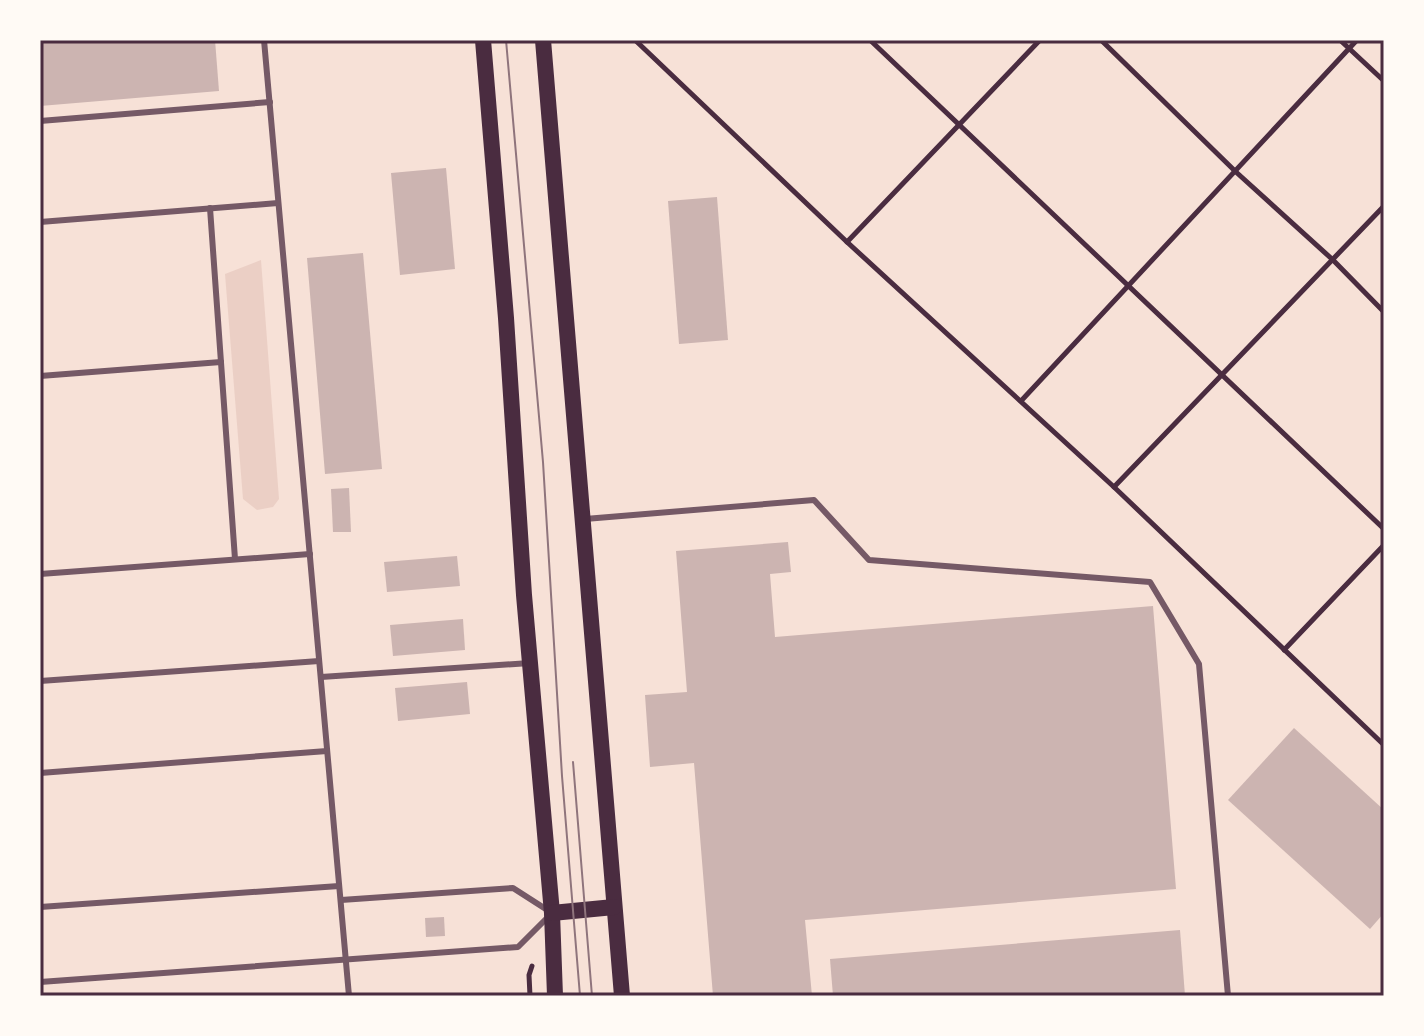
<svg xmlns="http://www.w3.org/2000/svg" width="1424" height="1036" font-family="'Noto Sans',sans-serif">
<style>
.green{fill:#ebcfc5}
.building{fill:#ccb4b1}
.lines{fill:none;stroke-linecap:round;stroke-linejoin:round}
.path{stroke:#4a2c40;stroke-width:5}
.service{stroke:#755966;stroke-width:6}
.secondary{stroke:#4a2c40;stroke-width:16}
.tram{stroke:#8f747c;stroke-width:2}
.neatline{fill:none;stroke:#4a2c40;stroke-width:3}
</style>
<rect width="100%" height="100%" fill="#f7e1d7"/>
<path class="green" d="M 261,260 L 279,499 L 273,507 L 257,510 L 243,499 L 225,274 Z"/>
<g class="building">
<path d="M 40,40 L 215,40 L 219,91 L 40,106 Z"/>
<path d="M 446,168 L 455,269 L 400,275 L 391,173 Z"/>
<path d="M 717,197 L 728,340 L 679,344 L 668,201 Z"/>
<path d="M 363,253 L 382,469 L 325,474 L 307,258 Z"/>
<path d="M 349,488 L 351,532 L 333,532 L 331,489 Z"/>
<path d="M 788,542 L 791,572 L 770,574 L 775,637 L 1153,606 L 1176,889 L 805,920 L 812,996 L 713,996 L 694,763 L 650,767 L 645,695 L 687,692 L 676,551 Z"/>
<path d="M 457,556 L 460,586 L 387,592 L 384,562 Z"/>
<path d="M 463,619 L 465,650 L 393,656 L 390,625 Z"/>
<path d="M 467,682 L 470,714 L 398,721 L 395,688 Z"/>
<path d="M 1294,728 L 1384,810 L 1384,913 L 1370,929 L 1228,800 Z"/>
<path d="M 444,917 L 445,936 L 426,937 L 425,918 Z"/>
<path d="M 1180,930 L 1185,996 L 833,996 L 830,959 Z"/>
</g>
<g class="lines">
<g class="path">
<path d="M 635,40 L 847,242 L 1114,487 L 1384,745"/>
<path d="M 870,40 L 1384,529"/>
<path d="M 1101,40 L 1236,172 L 1333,260 L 1384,312"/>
<path d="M 1340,40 L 1384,81"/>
<path d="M 847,242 L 1040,40"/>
<path d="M 1021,401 L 1357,40"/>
<path d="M 1114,487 L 1384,206"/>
<path d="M 1284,650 L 1384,545"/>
<path d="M 530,996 L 529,975 L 532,966"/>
</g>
<g class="service">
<path d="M 264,40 L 349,996"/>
<path d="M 40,121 L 270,102"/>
<path d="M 210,208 L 235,559"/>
<path d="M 40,222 L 278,203"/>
<path d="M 40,376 L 221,362"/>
<path d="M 585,519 L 814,500 L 869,560 L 1150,582 L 1199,664 L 1228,996"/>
<path d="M 40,574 L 310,554"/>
<path d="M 321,677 L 530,663"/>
<path d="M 40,681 L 319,661"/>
<path d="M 40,773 L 327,751"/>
<path d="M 40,907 L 339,886"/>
<path d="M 40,982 L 518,947 L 552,913 L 513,888 L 341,900"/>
</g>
<g class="secondary">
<path d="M 483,40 L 506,318 L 524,595 L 552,913 L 555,996"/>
<path d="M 543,40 L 622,996"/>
<path d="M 552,913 L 614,907"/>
</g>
<g class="tram">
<path d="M 506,40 L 543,462 L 562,776 L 580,996"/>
<path d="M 573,762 L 592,996"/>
</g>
</g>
<rect width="1424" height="1036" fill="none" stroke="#fffaf5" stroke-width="84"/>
<rect x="42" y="42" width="1340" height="952" class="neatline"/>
</svg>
